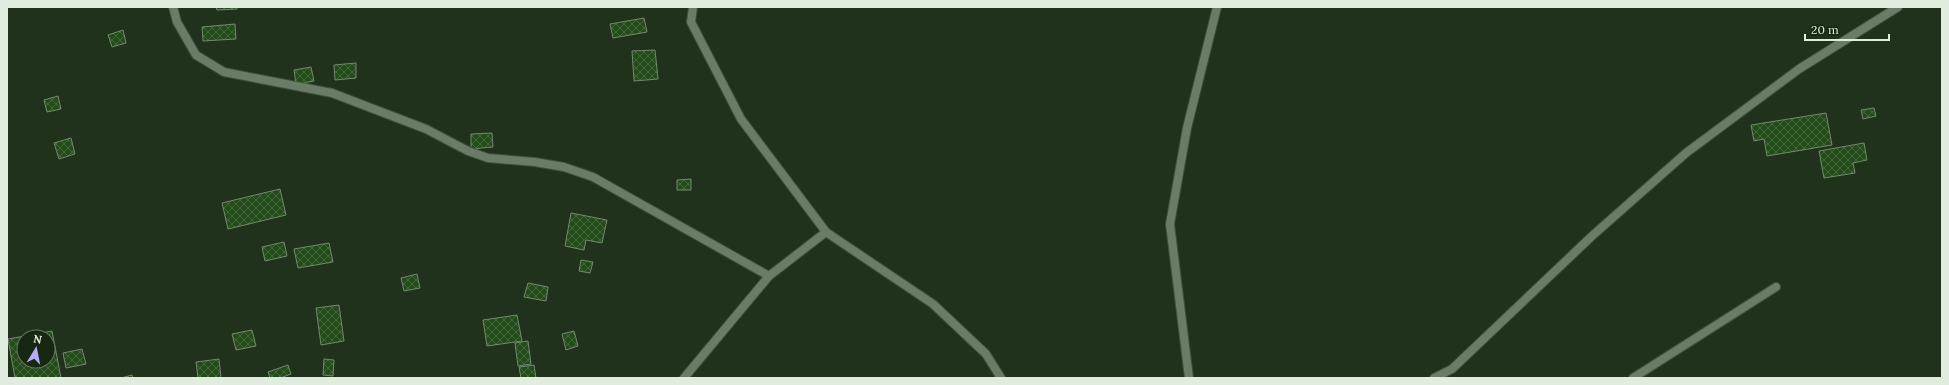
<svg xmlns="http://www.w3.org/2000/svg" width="1949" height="385" font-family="Lora,serif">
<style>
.building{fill:url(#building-cross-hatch);stroke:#73896f;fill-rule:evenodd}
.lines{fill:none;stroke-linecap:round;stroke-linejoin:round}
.street-casing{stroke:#3f503b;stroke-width:10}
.street{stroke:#6a7c66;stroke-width:8}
</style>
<defs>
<pattern id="building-cross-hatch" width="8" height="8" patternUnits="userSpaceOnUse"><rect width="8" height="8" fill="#244c1a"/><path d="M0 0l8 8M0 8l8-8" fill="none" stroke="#44663b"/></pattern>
</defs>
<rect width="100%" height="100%" fill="#20321c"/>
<g class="building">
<path d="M 216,7 L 237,7 L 237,9 L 217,10 Z"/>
<path d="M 644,18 L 647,32 L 613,38 L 610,24 Z"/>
<path d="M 235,24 L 236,39 L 203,41 L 202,27 Z"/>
<path d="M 123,30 L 126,43 L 112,47 L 108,35 Z"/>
<path d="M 655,50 L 658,79 L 634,81 L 632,51 Z"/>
<path d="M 356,63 L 356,78 L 335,80 L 334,65 Z"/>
<path d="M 311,67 L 314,81 L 296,84 L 294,70 Z"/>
<path d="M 58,96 L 61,109 L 47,112 L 44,100 Z"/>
<path d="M 1874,108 L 1876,116 L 1863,119 L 1861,110 Z"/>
<path d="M 1826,113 L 1832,145 L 1767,156 L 1764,139 L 1754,141 L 1751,125 Z"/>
<path d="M 492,133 L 493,147 L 471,149 L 471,134 Z"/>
<path d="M 71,138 L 75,154 L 59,159 L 54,143 Z"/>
<path d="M 1864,143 L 1867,160 L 1853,163 L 1855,173 L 1824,178 L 1819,151 Z"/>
<path d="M 691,179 L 691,190 L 677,190 L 677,180 Z"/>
<path d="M 280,189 L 286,215 L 228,229 L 222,203 Z"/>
<path d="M 571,213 L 607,220 L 602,243 L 586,240 L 584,250 L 565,246 Z"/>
<path d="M 284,242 L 287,256 L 265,261 L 262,247 Z"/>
<path d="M 329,243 L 333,262 L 298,268 L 294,249 Z"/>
<path d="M 581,260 L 593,262 L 590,273 L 579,271 Z"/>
<path d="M 417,274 L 420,288 L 404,291 L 401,278 Z"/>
<path d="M 528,283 L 548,287 L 546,301 L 524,297 Z"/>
<path d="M 339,305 L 344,341 L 321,345 L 316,308 Z"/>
<path d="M 517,315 L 522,341 L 487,346 L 483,320 Z"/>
<path d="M 252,330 L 256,346 L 236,350 L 232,334 Z"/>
<path d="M 52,331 L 61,378 L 15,378 L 8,339 ZM 24,337 L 48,337 L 48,361 L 24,361 Z"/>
<path d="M 574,331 L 578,346 L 566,350 L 562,334 Z"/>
<path d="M 528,341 L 531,364 L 518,366 L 515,343 Z"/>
<path d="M 82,349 L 86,364 L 66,368 L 63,353 Z"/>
<path d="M 219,359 L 221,378 L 198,378 L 196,362 Z"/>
<path d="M 324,359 L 334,360 L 333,376 L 323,375 Z"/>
<path d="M 288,365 L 291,374 L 280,378 L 270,378 L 268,372 Z"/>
<path d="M 534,365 L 536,378 L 521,378 L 519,367 Z"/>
<path d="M 132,375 L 133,378 L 121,378 Z"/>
</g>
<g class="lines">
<defs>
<g id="street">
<path d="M 173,7 L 177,22 L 196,55 L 224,72 L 332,93 L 426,129 L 468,151 L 488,158 L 535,162 L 564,167 L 593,177 L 769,276"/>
<path d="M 693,7 L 691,22 L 741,119 L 826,232 L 933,304 L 986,354 L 1001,378"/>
<path d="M 684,378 L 769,276 L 826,232"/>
<path d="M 1189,378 L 1170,224 L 1187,128 L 1217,7"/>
<path d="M 1434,378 L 1452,369 L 1592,236 L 1686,153 L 1799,69 L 1898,7"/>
<path d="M 1633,378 L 1776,287"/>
</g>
</defs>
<use href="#street" class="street-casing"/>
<use href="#street" class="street"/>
</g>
<rect width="1949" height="385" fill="none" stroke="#e0ecdd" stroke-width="16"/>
<g transform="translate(36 349) rotate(10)"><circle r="19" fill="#162812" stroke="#677663"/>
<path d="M0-3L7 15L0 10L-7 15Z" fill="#b6acf8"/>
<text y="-6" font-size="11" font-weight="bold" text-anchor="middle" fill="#e0ecdd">N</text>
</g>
<path d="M1805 34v6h84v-6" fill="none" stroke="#e0ecdd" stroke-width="2"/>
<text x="1811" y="34" font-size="12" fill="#e0ecdd" stroke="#162812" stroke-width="3" paint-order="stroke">20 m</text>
</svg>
